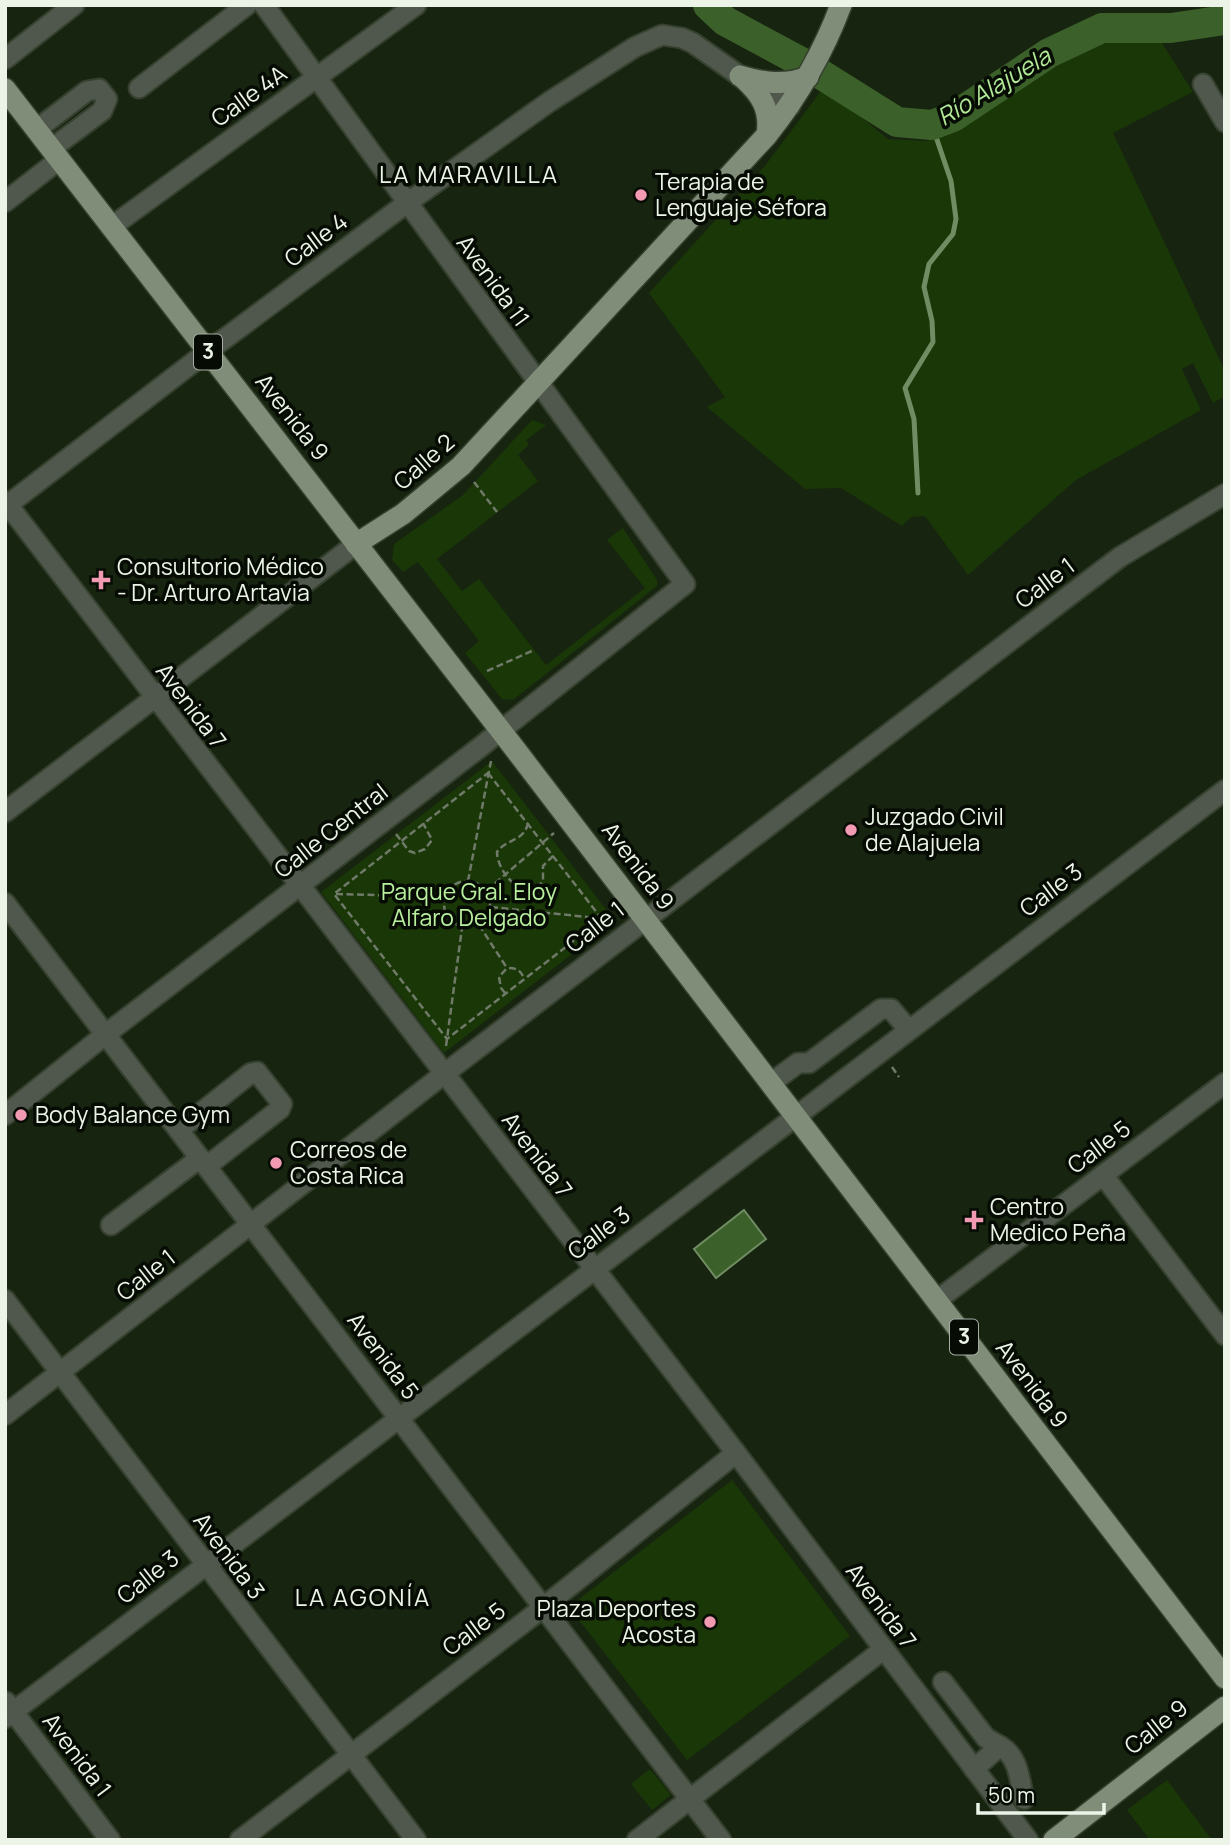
<svg xmlns="http://www.w3.org/2000/svg" width="1230" height="1845" font-family="Manrope,sans-serif">
<style>
.green{fill:#1a3707}
.water{fill:#3b6029;stroke:#708c62;stroke-width:2}
.lines{fill:none;stroke-linecap:round;stroke-linejoin:round}
.stream{stroke:#708c62;stroke-width:5}
.river{stroke:#3b6029;stroke-width:30}
.minor-casing{stroke:#35412e;stroke-width:23}
.major-casing{stroke:#35412e;stroke-width:24}
.path{stroke:#6f7a69;stroke-width:2.5;stroke-dasharray:7 3.5;stroke-linecap:butt}
.minor{stroke:#50574d;stroke-width:19}
.major{stroke:#808e79;stroke-width:21}
.poi-dot{fill:#f19ab2;stroke:#060c04;stroke-width:2.5}
.labels{text-anchor:middle;stroke-width:7;stroke-linejoin:round;paint-order:stroke}
.shield{fill:#060c04;stroke:#a6aea3;stroke-width:2}
.shield-label{font-size:21px;font-weight:bold;fill:#ebf4e7}
.street-label{font-size:23px;fill:#ebf4e7;stroke:#060c04}
.poi-label{font-size:23px;fill:#ebf4e7;stroke:#060c04;text-anchor:start}
.park-label{font-size:23px;fill:#b8f09e;stroke:#060c04}
.water-label{font-size:24px;font-style:italic;fill:#b2ea98;stroke:#060c04}
.neighbourhood-label{font-size:24px;letter-spacing:2px;fill:#ebf4e7;stroke:#060c04}
</style>
<rect width="100%" height="100%" fill="#172410"/>
<g class="green">
<path d="M 1157,35 L 1193,92 L 1113,133 L 1225,371 L 1225,396 L 1213,403 L 1193,363 L 1182,369 L 1201,410 L 1076,480 L 968,575 L 925,516 L 911,517 L 902,526 L 841,488 L 805,489 L 707,407 L 725,397 L 649,293 L 764,167 L 824,87 L 888,139 L 926,141 L 961,123 L 1047,66 L 1112,37 Z"/>
<path d="M 532,420 L 546,425 L 526,440 L 529,445 L 518,455 L 538,481 L 437,559 L 462,591 L 479,579 L 546,665 L 645,588 L 607,540 L 623,528 L 657,580 L 657,586 L 513,700 L 502,699 L 465,653 L 479,641 L 418,562 L 403,572 L 392,560 L 394,544 L 463,495 Z"/>
<path d="M 492,761 L 615,921 L 444,1053 L 321,892 Z"/>
<path d="M 732,1480 L 850,1636 L 687,1760 L 569,1607 Z"/>
<path d="M 650,1769 L 671,1795 L 652,1810 L 631,1784 Z"/>
<path d="M 1167,1780 L 1212,1840 L 1150,1840 L 1127,1810 Z"/>
</g>
<path class="water" d="M 744,1210 L 766,1239 L 716,1278 L 694,1249 Z"/>
<g class="lines">
<path class="stream" d="M 918,493 L 914,419 L 905,388 L 933,342 L 932,321 L 924,287 L 929,264 L 953,234 L 956,219 L 951,181 L 932,125"/>
<path class="river" d="M 708,5 L 725,21 L 803,63 L 897,122 L 932,125 L 953,117 L 1049,53 L 1102,28 L 1171,28 L 1225,20"/>
<defs>
<g id="minor">
<path d="M 5,59 L 74,5"/>
<path d="M 1203,84 L 1225,122"/>
<path d="M 139,88 L 247,5"/>
<path d="M 36,130 L 87,91 L 99,89 L 107,99 L 102,111 L 51,149"/>
<path d="M 5,202 L 60,159"/>
<path d="M 111,227 L 416,5"/>
<path d="M 5,501 L 736,1453 L 1028,1840"/>
<path d="M 5,507 L 208,351 L 407,203 L 549,102 L 635,47 L 662,35 L 682,38 L 693,43 L 740,76 L 790,106"/>
<path d="M 5,812 L 356,544"/>
<path d="M 5,903 L 721,1840"/>
<path d="M 771,1083 L 798,1063 L 809,1063 L 881,1009 L 891,1009 L 908,1029"/>
<path d="M 5,1115 L 106,1034 L 479,748 L 685,584 L 264,5"/>
<path d="M 179,1130 L 251,1073 L 257,1072 L 282,1104 L 280,1109 L 207,1166"/>
<path d="M 1103,1175 L 1225,1335"/>
<path d="M 111,1225 L 200,1158"/>
<path d="M 5,1300 L 416,1840"/>
<path d="M 936,1301 L 1225,1083"/>
<path d="M 5,1415 L 444,1074 L 1070,595 L 1120,557 L 1225,494"/>
<path d="M 943,1682 L 986,1738 L 1000,1746"/>
<path d="M 6,1702 L 110,1840"/>
<path d="M 5,1718 L 1225,790"/>
<path d="M 974,1769 L 1000,1746 C 1019,1757 1019,1778 1024,1799"/>
<path d="M 240,1840 L 531,1617 L 736,1453"/>
<path d="M 637,1840 L 884,1649"/>
</g>
<g id="major">
<path d="M 740,76 C 763,83 785,86 808,77"/>
<path d="M 742,77 C 761,94 771,109 767,135"/>
<path d="M 5,89 L 515,749 L 1225,1678"/>
<path d="M 356,544 L 403,514 L 461,466 L 767,135 C 799,95 823,53 841,5"/>
<path d="M 1054,1840 L 1225,1707"/>
</g>
</defs>
<use href="#minor" class="minor-casing"/>
<use href="#major" class="major-casing"/>
<g class="path">
<path d="M 474,482 L 497,512"/>
<path d="M 487,671 L 534,650"/>
<path d="M 488,773 L 602,919 L 447,1039 L 334,894 Z"/>
<path d="M 528,823 C 524,842 507,838 497,852 C 497,872 525,905 543,881 L 543,866 L 553,856"/>
<path d="M 396,834 L 409,851 L 415,853 L 425,849 L 432,840 L 423,823"/>
<circle cx="467" cy="904" r="23"/>
<path d="M 468,881 L 491,761"/>
<path d="M 487,890 L 554,833"/>
<path d="M 336,894 L 445,897"/>
<path d="M 491,907 L 616,920"/>
<path d="M 479,925 L 507,968"/>
<path d="M 505,993 L 501,988 L 499,977 L 507,968 C 517,968 521,970 524,979"/>
<path d="M 446,1046 L 462,928"/>
<path d="M 892,1067 L 899,1077"/>
</g>
<use href="#minor" class="minor"/>
<use href="#major" class="major"/>
</g>
<g class="poi-dot">
<circle cx="641" cy="195" r="7"/>
<path d="M97.5 569.5h7v7h7v7h-7v7h-7v-7h-7v-7h7z"/>
<circle cx="851" cy="830" r="7"/>
<circle cx="21" cy="1115" r="7"/>
<circle cx="276" cy="1163" r="7"/>
<path d="M970.5 1209.5h7v7h7v7h-7v7h-7v-7h-7v-7h7z"/>
<circle cx="710" cy="1622" r="7"/>
</g>
<g class="labels">
<g class="shield">
<rect x="194" y="334.5" width="28" height="35" rx="5"/>
<rect x="950" y="1319.5" width="28" height="35" rx="5"/>
</g>
<g class="shield-label">
<text x="208" y="359">3</text>
<text x="964" y="1344">3</text>
</g>
<g class="street-label">
<text transform="translate(249 96) rotate(-36)" y="8">Calle 4A</text>
<text transform="translate(316 240) rotate(-37)" y="8">Calle 4</text>
<text transform="translate(493 281) rotate(54)" y="8">Avenida 11</text>
<text transform="translate(292 417) rotate(52)" y="8">Avenida 9</text>
<text transform="translate(424 462) rotate(-41)" y="8">Calle 2</text>
<text transform="translate(1045 583) rotate(-37)" y="8">Calle 1</text>
<text transform="translate(191 706) rotate(53)" y="8">Avenida 7</text>
<text transform="translate(331 831) rotate(-38)" y="8">Calle Central</text>
<text transform="translate(638 866) rotate(53)" y="8">Avenida 9</text>
<text transform="translate(1051 890) rotate(-37)" y="8">Calle 3</text>
<text transform="translate(595 927) rotate(-38)" y="8">Calle 1</text>
<text transform="translate(1099 1147) rotate(-37)" y="8">Calle 5</text>
<text transform="translate(537 1155) rotate(53)" y="8">Avenida 7</text>
<text transform="translate(599 1233) rotate(-37)" y="8">Calle 3</text>
<text transform="translate(146 1275) rotate(-38)" y="8">Calle 1</text>
<text transform="translate(383 1356) rotate(53)" y="8">Avenida 5</text>
<text transform="translate(1032 1384) rotate(53)" y="8">Avenida 9</text>
<text transform="translate(229 1556) rotate(53)" y="8">Avenida 3</text>
<text transform="translate(148 1577) rotate(-38)" y="8">Calle 3</text>
<text transform="translate(881 1606) rotate(53)" y="8">Avenida 7</text>
<text transform="translate(474 1629) rotate(-37)" y="8">Calle 5</text>
<text transform="translate(1156 1727) rotate(-38)" y="8">Calle 9</text>
<text transform="translate(77 1755) rotate(53)" y="8">Avenida 1</text>
</g>
<g class="poi-label">
<text x="655" y="190">Terapia de<tspan x="655" dy="26">Lenguaje Séfora</tspan></text>
<text x="117" y="575">Consultorio Médico<tspan x="117" dy="26">- Dr. Arturo Artavia</tspan></text>
<text x="865" y="825">Juzgado Civil<tspan x="865" dy="26">de Alajuela</tspan></text>
<text x="35" y="1123">Body Balance Gym</text>
<text x="290" y="1158">Correos de<tspan x="290" dy="26">Costa Rica</tspan></text>
<text x="990" y="1215">Centro<tspan x="990" dy="26">Medico Peña</tspan></text>
<text x="696" y="1617" text-anchor="end">Plaza Deportes<tspan x="696" dy="26">Acosta</tspan></text>
</g>
<g class="park-label">
<text x="469" y="900">Parque Gral. Eloy<tspan x="469" dy="26">Alfaro Delgado</tspan></text>
</g>
<g class="water-label">
<text transform="translate(994 87) rotate(-31)" y="8">Río Alajuela</text>
</g>
<g class="neighbourhood-label">
<text x="469" y="183">LA MARAVILLA</text>
<text x="363" y="1606">LA AGONÍA</text>
</g>
</g>
<rect width="1230" height="1845" fill="none" stroke="#ebf4e7" stroke-width="14"/>
<path d="M978 1803v10h126v-10" fill="none" stroke="#ebf4e7" stroke-width="3.5"/>
<text x="988" y="1803" font-size="21" fill="#ebf4e7" stroke="#060c04" stroke-width="5" paint-order="stroke">50 m</text>
</svg>
